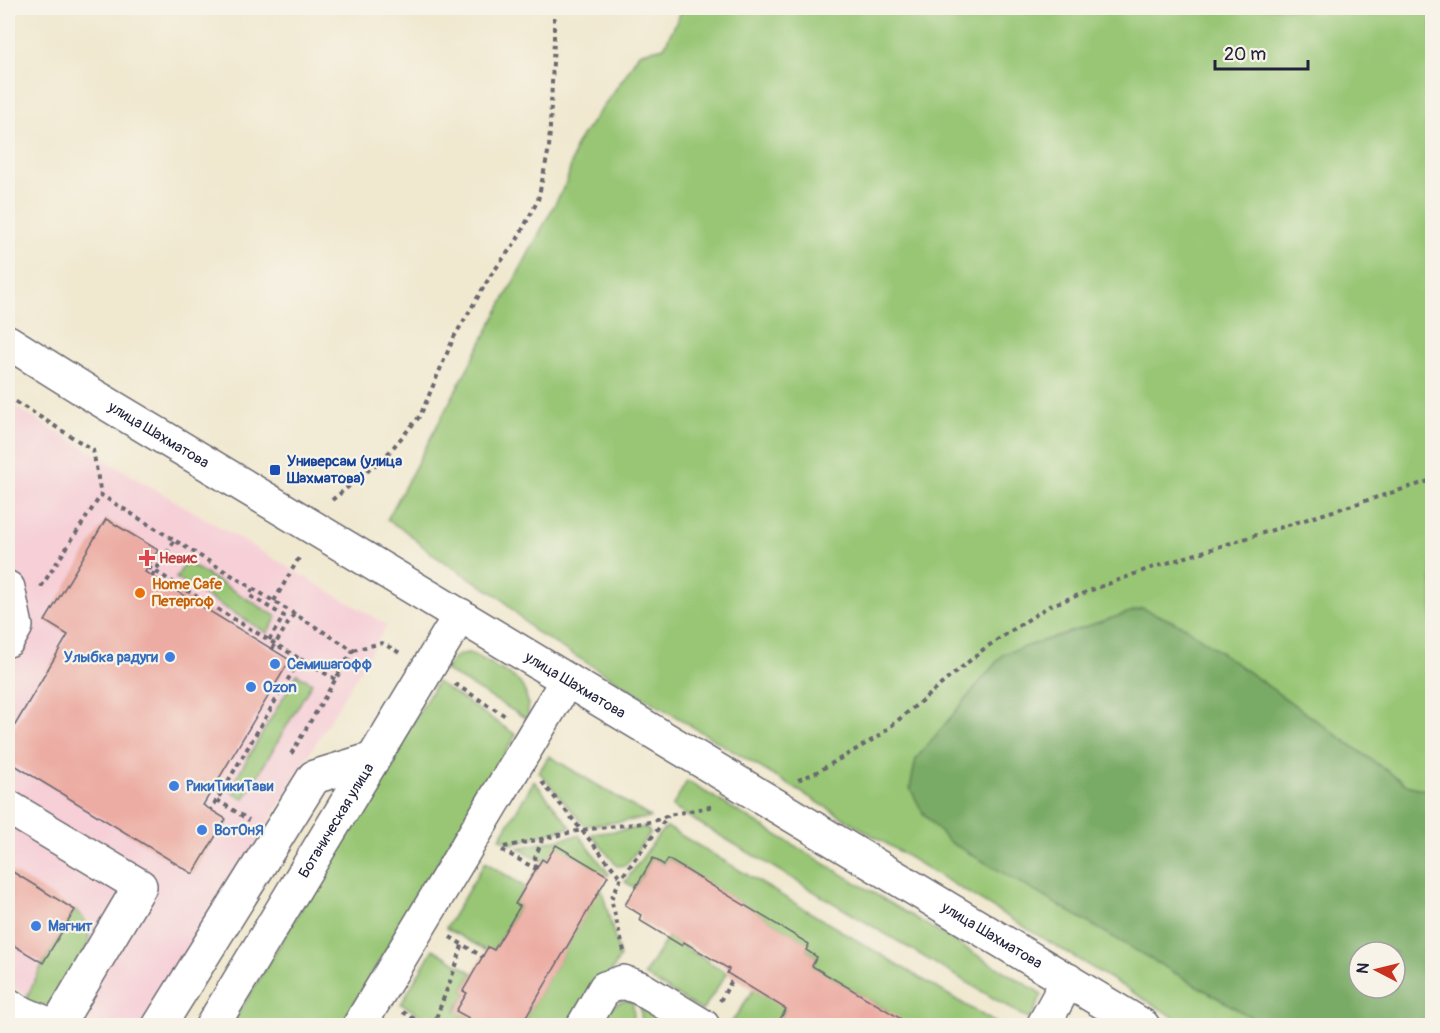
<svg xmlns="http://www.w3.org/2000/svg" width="1440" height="1033" font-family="Pangolin,sans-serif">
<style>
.built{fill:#f6cfd7}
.green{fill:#98c675;stroke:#5d7458;stroke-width:1.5;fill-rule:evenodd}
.forest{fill:#7aab66;stroke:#4e6650;stroke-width:1.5;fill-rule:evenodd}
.building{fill:#ecaca3}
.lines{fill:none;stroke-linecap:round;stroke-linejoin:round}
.minor-casing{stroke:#6a676f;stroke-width:36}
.path{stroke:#6a676f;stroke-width:4;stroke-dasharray:4.5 4.5;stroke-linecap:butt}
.minor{stroke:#fff;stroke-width:33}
.transit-dot{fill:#1a4fb4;stroke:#f7f3e8;stroke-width:2}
.health-dot{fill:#e0444e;stroke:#f7f3e8;stroke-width:2}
.food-dot{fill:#e8710a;stroke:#f7f3e8;stroke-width:2}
.shop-dot{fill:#3f7fe0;stroke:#f7f3e8;stroke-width:2}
.labels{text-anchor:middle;stroke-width:4.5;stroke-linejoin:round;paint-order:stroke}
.street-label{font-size:15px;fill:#22223b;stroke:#f7f3e8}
.transit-label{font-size:15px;font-weight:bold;fill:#164399;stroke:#f7f3e8;text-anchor:start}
.health-label{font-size:15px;font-weight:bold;fill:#be3a42;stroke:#f7f3e8;text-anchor:start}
.food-label{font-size:15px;font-weight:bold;fill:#c56008;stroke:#f7f3e8;text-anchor:start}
.shop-label{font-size:15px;font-weight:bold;fill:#366cbe;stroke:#f7f3e8;text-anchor:start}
</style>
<rect width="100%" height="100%" fill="#f7f3e8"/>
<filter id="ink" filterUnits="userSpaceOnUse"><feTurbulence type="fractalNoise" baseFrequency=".0167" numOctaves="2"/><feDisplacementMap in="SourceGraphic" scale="12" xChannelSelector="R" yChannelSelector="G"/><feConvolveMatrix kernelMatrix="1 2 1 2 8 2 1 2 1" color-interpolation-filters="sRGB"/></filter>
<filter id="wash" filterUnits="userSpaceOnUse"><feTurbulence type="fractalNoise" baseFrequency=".008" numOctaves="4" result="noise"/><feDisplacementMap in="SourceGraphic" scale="24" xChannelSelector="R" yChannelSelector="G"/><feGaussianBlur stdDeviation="1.35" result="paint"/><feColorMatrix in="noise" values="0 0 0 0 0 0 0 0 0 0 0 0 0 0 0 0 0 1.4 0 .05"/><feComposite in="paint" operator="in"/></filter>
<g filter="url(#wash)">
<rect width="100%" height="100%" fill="#f0e8cf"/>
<path class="built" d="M 8,403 L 387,625 L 146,1025 L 76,1025 L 8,984 Z"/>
<g class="green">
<path d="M 683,8 L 1432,8 L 1432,1025 L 1187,1025 L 534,631 L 500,597 L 433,555 L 404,530 L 387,520 L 567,181 L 576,144 L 625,76 L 639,53 L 664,47 ZM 1359,952 L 1395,952 L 1395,988 L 1359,988 Z"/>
<path d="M 186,562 L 277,617 L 267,633 L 176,578 Z"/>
<path d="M 468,653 C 477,655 484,660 493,665 C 500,670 511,674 517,680 C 527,689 530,707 527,719 L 445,670 C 452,659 454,655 468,653 Z"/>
<path d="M 297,674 L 312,683 L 244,799 L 229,790 Z"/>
<path d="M 437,682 L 516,735 L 341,1025 L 231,1026 Z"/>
<path d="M 549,756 L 650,817 L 649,818 L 585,826 L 539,772 Z"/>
<path d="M 534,781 L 571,827 L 511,844 L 500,838 Z"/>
<path d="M 687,781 L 1042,994 L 1030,1020 L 672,807 Z"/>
<path d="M 646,827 L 650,833 L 626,865 L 617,866 L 591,834 Z"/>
<path d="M 667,827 L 999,1025 L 880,1025 L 888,1011 L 811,966 L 817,957 L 806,950 L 808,944 L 668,859 L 664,865 L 653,858 L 635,888 L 625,882 L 659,834 Z"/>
<path d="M 579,835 L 609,874 L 607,876 L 556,846 L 546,862 L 542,859 L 541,861 L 518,848 Z"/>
<path d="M 485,862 L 525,887 L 516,904 L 520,906 L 494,950 L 487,951 L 446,928 Z"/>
<path d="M 601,887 L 620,957 L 613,969 L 567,1025 L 521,1026 Z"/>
<path d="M 75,910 C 102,931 84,954 71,977 C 65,986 61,997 51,1003 C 42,1008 33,1005 24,1003 L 43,963 Z"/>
<path d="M 668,937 L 727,973 L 702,1011 L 644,975 Z"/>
<path d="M 433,949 L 473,973 L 463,991 L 467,993 L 456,1010 L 469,1018 L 465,1025 L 446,1025 L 444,1024 L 443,1025 L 438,1025 L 401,1004 Z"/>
<path d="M 754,989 L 786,1008 L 781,1018 L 793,1026 L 729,1026 Z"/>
<path d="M 624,1001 L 633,1002 L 634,1020 L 642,1025 L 640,1003 L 676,1026 L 598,1026 C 606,1014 610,1005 624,1001 Z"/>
</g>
<path class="forest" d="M 1142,608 L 1185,627 L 1407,785 L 1432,792 L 1432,1025 L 1264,1025 L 948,841 L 923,813 L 910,788 L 916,759 L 1003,654 ZM 1359,952 L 1395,952 L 1395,988 L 1359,988 Z"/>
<g id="blocks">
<g class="building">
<path d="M 106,519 L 158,550 L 145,572 L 290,660 L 203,805 L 226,819 L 193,874 L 8,761 L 8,737 L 68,635 L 45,621 Z"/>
<path d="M 556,845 L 608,876 L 521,1026 L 465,1026 L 469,1018 L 456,1011 L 467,993 L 463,991 L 488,947 L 494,950 L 520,906 L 515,904 L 542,859 L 546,862 Z"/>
<path d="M 653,858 L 664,865 L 668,859 L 809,944 L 806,950 L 817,957 L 812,966 L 913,1026 L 776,1026 L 786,1009 L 727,973 L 729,969 L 684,942 L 682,946 L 639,920 L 641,915 L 625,905 Z"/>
<path d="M 8,869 L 75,910 L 43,963 L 8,942 Z"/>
</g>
</g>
</g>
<g filter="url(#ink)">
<use href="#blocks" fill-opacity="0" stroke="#6a676f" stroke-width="1.5"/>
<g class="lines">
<defs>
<g id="minor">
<path id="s1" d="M 8,342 L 91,394 L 1143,1026"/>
<path d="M 8,588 L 16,626 L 8,640"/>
<path d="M 8,807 L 140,886 L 57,1026"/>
<path d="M 8,1005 L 20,1012 L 53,1026"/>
<path d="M 159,1026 L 314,777 L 373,759"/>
<path id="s2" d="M 212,1026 L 460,615"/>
<path d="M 359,1026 L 567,680"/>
<path d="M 583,1026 L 605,988 L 623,982 L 640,988 L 703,1026"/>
<path d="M 1043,1026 L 1068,980"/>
</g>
</defs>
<use href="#minor" class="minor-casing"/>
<g class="path">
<path d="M 8,397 L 93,450 L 101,495"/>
<path d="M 332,500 L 385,457 L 420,416 L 454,337 L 491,275 L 517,240 L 538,200 L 549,148 L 554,40 L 554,8"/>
<path d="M 148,567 L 300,659 L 211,810"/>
<path d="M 152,576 L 175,540"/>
<path d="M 41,587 L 101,495 L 353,650 L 291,754"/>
<path d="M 253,589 L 249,595 L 284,616 L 269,640"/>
<path d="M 274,601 L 300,556"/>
<path d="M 272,649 L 294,614"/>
<path d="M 353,650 L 382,643 L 400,653"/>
<path d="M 300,659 L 335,679"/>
<path d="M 455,684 L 507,717"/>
<path d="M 798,780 L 817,772 L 879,736 L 985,648 L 1049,606 L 1148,569 L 1432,480"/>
<path d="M 542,782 L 621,878"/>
<path d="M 217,800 L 249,820"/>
<path d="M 504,847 L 582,830 L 651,822 L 669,815 L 714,806"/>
<path d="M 502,850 L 536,869"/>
<path d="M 536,869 L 535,858 L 542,840"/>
<path d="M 450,937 L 483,957"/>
<path d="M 624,951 L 611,899 L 621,878 L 668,816"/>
<path d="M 720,1001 L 734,977"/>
<path d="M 403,1012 L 426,1026"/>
<path d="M 433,1026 L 457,963 L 462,945"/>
</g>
<use href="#minor" class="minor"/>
</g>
</g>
<rect class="transit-dot" x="269" y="464" width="12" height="12" rx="3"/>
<path class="health-dot" d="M144 549h6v6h6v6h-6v6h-6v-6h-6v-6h6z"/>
<circle class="food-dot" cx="140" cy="593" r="6"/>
<g class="shop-dot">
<circle cx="170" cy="657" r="6"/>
<circle cx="275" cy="664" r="6"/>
<circle cx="251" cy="687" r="6"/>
<circle cx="174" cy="786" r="6"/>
<circle cx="202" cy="830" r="6"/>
<circle cx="36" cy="926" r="6"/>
</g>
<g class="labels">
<g class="street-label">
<text dy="5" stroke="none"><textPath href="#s1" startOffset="177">улица Шахматова</textPath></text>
<text dy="5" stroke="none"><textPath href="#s1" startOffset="663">улица Шахматова</textPath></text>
<text dy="5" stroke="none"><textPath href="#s2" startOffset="240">Ботаническая улица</textPath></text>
<text dy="5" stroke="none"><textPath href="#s1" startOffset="1149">улица Шахматова</textPath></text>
</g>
<g class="transit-label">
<text x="287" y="466">Универсам (улица<tspan x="287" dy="17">Шахматова)</tspan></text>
</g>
<g class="health-label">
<text x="159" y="563">Невис</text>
</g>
<g class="food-label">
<text x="152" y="589">Home Cafe<tspan x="152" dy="17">Петергоф</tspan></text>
</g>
<g class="shop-label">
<text x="158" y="662" text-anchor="end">Улыбка радуги</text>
<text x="287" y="669">Семишагофф</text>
<text x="263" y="692">Ozon</text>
<text x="186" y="791">РикиТикиТави</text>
<text x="214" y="835">ВотОнЯ</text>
<text x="48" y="931">Магнит</text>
</g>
</g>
<rect width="1440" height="1033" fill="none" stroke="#f7f3e8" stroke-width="30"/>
<g transform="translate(1377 970) rotate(277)"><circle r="28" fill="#f7f3e8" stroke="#a29fa3" stroke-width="1.5"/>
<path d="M0-4.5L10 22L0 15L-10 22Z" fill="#c8321e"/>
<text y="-9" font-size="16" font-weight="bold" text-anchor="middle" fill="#22223b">N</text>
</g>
<path d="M1215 60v9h93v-9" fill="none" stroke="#22223b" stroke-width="3"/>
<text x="1224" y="60" font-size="18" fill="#22223b" stroke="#f7f3e8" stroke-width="4.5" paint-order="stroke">20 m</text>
</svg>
